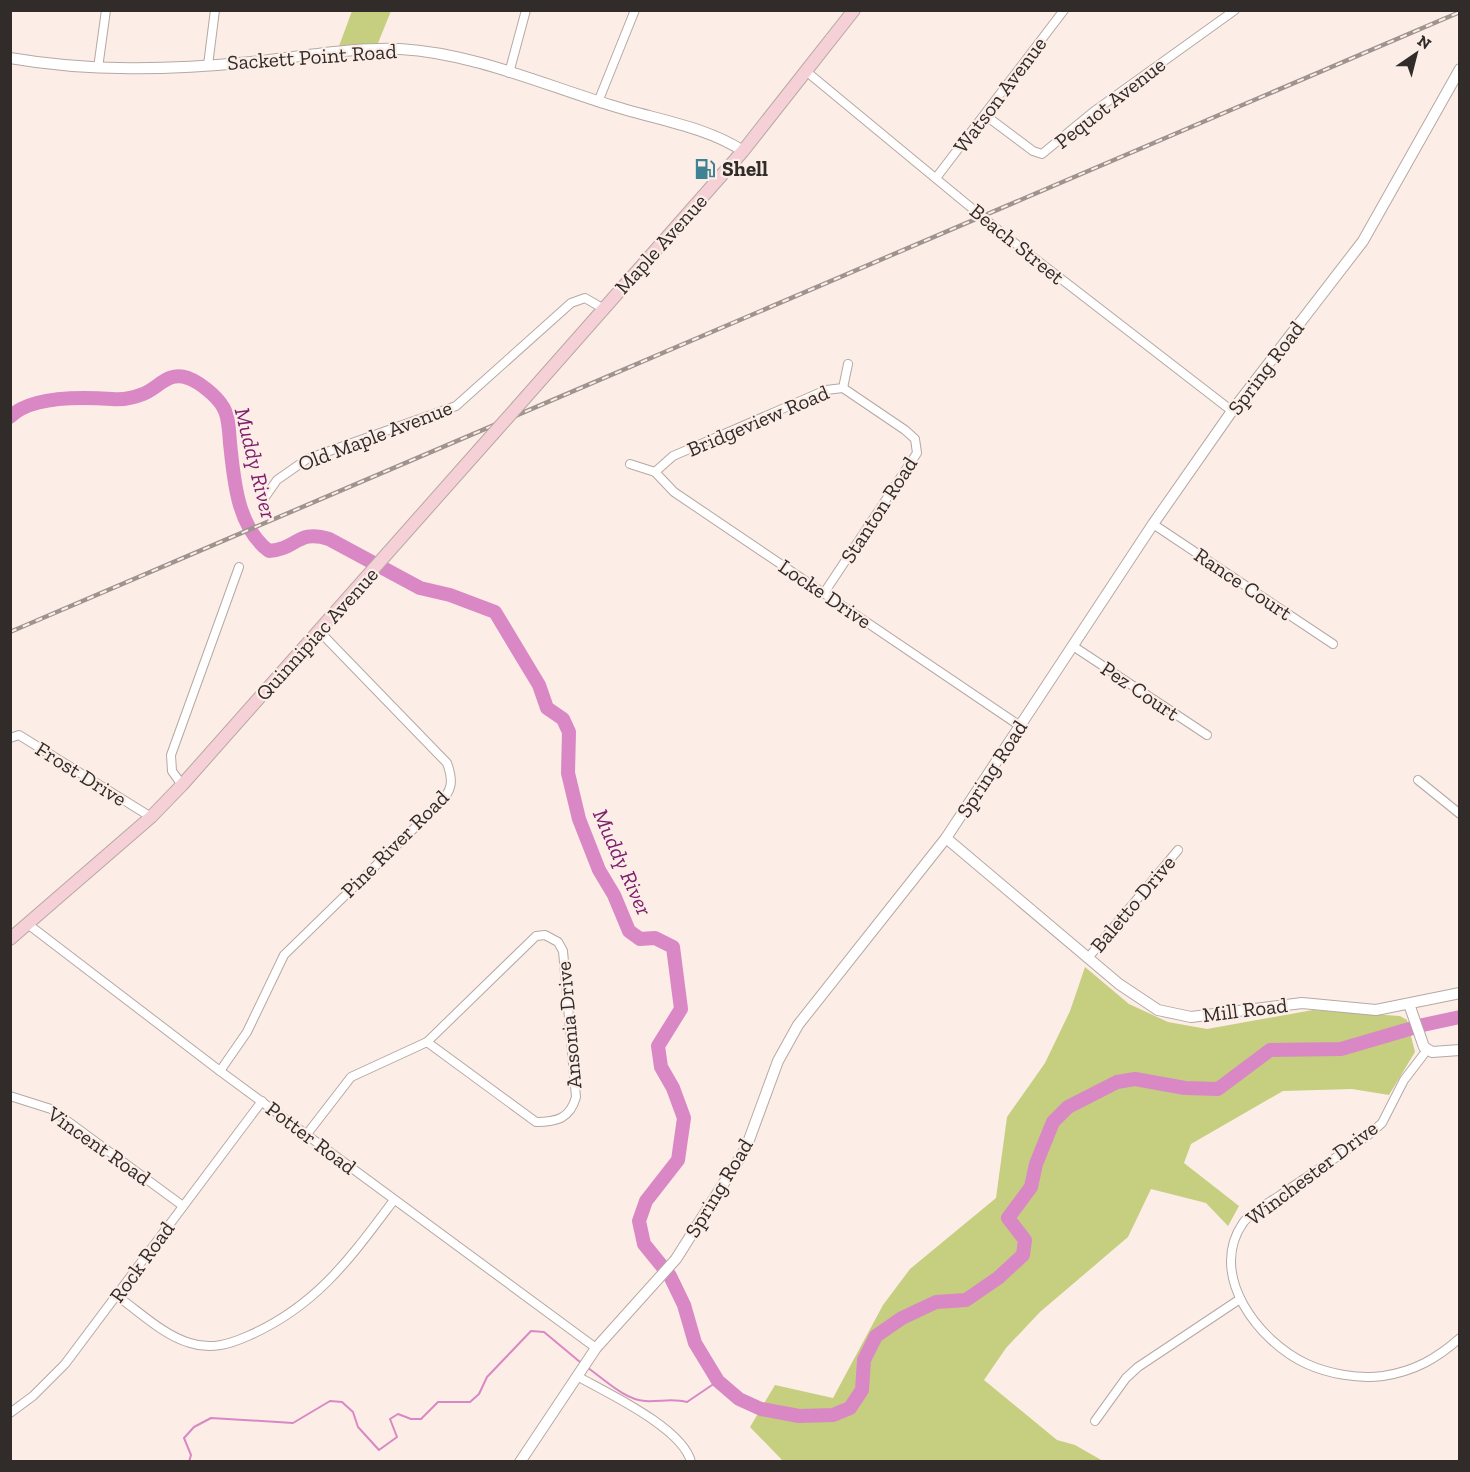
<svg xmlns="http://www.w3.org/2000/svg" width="1470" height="1472" font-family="'Zilla Slab',serif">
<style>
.green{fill:#c6ce80}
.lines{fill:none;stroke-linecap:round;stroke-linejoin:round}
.stream{stroke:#d988c5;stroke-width:2}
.river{stroke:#d988c5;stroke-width:14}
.minor-casing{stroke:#b6a8a3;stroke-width:10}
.tertiary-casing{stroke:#b6a8a3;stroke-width:12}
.secondary-casing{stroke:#b6a8a3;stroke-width:14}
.minor{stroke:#fff;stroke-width:8}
.tertiary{stroke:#fff;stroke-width:10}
.secondary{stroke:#f5d0d7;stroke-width:12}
.rail-casing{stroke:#9e938f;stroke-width:4.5}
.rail{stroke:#fceee7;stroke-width:2;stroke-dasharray:7;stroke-linecap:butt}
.minor-bridge-casing{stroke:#b6a8a3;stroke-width:10;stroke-linecap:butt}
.secondary-bridge-casing{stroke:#b6a8a3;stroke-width:14;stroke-linecap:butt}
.minor-bridge{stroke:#fff;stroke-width:8}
.secondary-bridge{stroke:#f5d0d7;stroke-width:12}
.labels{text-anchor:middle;stroke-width:4.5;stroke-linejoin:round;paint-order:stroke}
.street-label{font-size:21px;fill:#312b29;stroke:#fceee7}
.poi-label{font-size:21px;font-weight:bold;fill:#312b29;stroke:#fceee7;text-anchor:start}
.water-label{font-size:22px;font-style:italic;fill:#7f206e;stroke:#fceee7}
</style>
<rect width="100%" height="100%" fill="#fceee7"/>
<g class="green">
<path d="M 352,11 L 391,11 L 378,43 L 339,46 Z"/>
<path d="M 1085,967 L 1129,1004 L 1168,1022 L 1207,1029 L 1313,1010 L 1400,1016 L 1407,1020 L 1415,1052 L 1389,1095 L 1352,1089 L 1283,1091 L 1191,1144 L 1184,1163 L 1239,1206 L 1228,1226 L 1206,1203 L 1151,1189 L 1128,1237 L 1040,1312 L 1006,1348 L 984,1380 L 1057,1440 L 1075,1445 L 1103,1461 L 783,1461 L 750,1427 L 775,1385 L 833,1398 L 883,1305 L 910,1269 L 996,1198 L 1007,1117 L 1045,1063 L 1070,1011 Z"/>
</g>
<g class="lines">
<g class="stream">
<path d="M 588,1368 C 604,1379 625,1400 645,1401 C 660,1402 672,1398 687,1402 L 718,1381"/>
<path d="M 189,1462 L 191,1455 L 184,1438 L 194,1427 L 211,1418 L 293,1423 L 330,1401 L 342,1402 L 353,1412 L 358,1427 L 379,1450 L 397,1437 L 390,1419 L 398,1414 L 411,1419 L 421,1419 L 438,1402 L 470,1402 L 479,1394 L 487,1377 L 531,1331 L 544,1332 L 580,1362"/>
</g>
<path class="river" d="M 10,417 C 31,395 84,397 112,399 C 122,400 133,398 143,394 C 159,388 167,371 188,378 C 199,382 217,396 223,407 C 229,416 229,432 230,443 C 234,480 237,527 269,551 C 298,549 297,529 329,539 L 420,588 L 450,595 L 495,612 L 539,685 L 547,708 L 563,719 L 569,732 L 568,773 L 579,819 L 599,870 L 614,895 L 629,931 L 640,939 L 655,938 L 673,947 L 681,1009 L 658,1046 L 661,1067 L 673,1088 L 684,1118 L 678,1160 L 646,1201 L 639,1221 L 644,1244 L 670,1276 L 684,1305 L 695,1343 L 718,1381 L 739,1399 L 761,1409 L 799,1416 L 833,1415 L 850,1408 L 862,1390 L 864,1360 L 876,1336 L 902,1318 L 936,1302 L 966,1300 L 998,1278 L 1023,1255 L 1025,1240 L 1008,1218 L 1031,1187 L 1036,1164 L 1053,1122 L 1068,1107 L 1117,1082 L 1135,1079 L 1185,1088 L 1218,1089 L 1270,1050 L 1341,1049 L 1423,1025 L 1460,1017"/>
<defs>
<g id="minor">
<path d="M 208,65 L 215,10"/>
<path d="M 98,68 L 106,10"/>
<path d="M 807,72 L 957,196"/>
<path d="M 509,73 L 526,10"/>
<path d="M 598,102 L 635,10"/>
<path d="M 985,115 L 1033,151 L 1042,154 L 1093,112 L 1235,10"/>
<path d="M 936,178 L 1064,10"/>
<path d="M 1007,237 L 1232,411"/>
<path d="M 630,464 L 655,472 L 674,492 L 1020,726"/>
<path d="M 655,472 L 673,456 L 826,390 L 843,388 L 848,364"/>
<path d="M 263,500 L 277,480 L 307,459 L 456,406 L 571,303 L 585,298 L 604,309"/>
<path d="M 1153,524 L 1333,644"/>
<path d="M 824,593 L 917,453 L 915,439 L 905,430 L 843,388"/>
<path d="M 1073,646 L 1207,735"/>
<path d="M 10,738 L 19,735 L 151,817"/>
<path d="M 1418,780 L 1460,814"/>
<path d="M 182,785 L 172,771 L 171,755 L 239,567"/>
<path d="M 29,925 L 220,1071 L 596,1348"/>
<path d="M 545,935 L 558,942 L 563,951 L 576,1097 C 570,1119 556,1122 536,1122 L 427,1042 L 536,936 Z"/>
<path d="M 1088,958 L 1178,850"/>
<path d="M 1427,1050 L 1404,1080 L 1382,1123 L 1366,1137 C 1337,1157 1308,1176 1279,1196 C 1267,1204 1251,1212 1243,1223 C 1207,1275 1259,1342 1307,1364 C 1329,1374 1358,1379 1383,1376 C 1415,1371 1436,1359 1460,1338"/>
<path d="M 220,1071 L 247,1032 L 284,955 L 438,805 C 452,791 454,782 447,763 L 319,631"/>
<path d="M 10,1096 L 51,1109 L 183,1206"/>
<path d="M 307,1134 L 351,1077 L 427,1042"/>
<path d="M 117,1296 C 140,1312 163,1335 190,1343 C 211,1350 230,1344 248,1336 C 317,1306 351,1257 394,1200"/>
<path d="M 577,1376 C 607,1393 683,1428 691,1462"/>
<path d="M 10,1413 L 33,1396 L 65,1364 L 262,1101"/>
<path d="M 1095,1421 L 1126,1378 L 1138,1367 L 1240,1299"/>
</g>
<g id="tertiary">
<path d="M 10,58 C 90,72 170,70 251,62 C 300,57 351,47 400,49 C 472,53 542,84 610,105 C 653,119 705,126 743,151"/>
<path d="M 946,838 L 1119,984 L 1158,1010 L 1191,1017 L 1302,1003 L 1376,1010 L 1460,993"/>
<path d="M 1409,1004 L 1424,1047 L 1432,1052 L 1460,1050"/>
<path d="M 520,1462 L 596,1348 L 676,1259 L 746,1148 L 778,1061 L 798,1025 L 946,838 L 1153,524 L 1232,411 L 1363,241 L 1460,69"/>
</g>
<g id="secondary">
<path d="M 518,406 L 743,151 L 854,10"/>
<path d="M 10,939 L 151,817 L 182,785 L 493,434"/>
</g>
</defs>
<use href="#minor" class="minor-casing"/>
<use href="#tertiary" class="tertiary-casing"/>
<use href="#secondary" class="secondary-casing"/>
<use href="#minor" class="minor"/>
<use href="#tertiary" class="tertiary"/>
<use href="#secondary" class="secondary"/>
<defs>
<path id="rail" d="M 10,632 L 1460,12"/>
</defs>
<use href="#rail" class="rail-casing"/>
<use href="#rail" class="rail"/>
<defs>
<path id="minor-bridge" d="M 957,196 L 1007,237"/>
<path id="secondary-bridge" d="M 493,434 L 518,406"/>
</defs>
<use href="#minor-bridge" class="minor-bridge-casing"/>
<use href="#secondary-bridge" class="secondary-bridge-casing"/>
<use href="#minor-bridge" class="minor-bridge"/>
<use href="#secondary-bridge" class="secondary-bridge"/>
</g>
<defs>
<symbol id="fuel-bare" viewBox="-9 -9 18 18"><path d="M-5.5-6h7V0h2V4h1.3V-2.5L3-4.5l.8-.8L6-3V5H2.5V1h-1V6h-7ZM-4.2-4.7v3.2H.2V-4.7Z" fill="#3f8293" stroke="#fceee7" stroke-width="2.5" paint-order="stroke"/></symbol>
</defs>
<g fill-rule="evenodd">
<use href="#fuel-bare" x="690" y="154" width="30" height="30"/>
</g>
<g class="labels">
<g class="street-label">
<text transform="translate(312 57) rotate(-4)" y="7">Sackett Point Road</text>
<text transform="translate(1000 95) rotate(-53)" y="7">Watson Avenue</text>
<text transform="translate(1110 103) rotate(-38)" y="7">Pequot Avenue</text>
<text transform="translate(661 244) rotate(-48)" y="7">Maple Avenue</text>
<text transform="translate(1017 244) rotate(39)" y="7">Beach Street</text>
<text transform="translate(1266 368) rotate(-53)" y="7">Spring Road</text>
<text transform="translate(758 421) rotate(-23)" y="7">Bridgeview Road</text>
<text transform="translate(375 436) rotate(-21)" y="7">Old Maple Avenue</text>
<text transform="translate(879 510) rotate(-57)" y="7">Stanton Road</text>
<text transform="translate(1243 584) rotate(34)" y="7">Rance Court</text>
<text transform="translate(825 594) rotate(34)" y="7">Locke Drive</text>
<text transform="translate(317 634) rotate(-48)" y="7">Quinnipiac Avenue</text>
<text transform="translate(1140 691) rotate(34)" y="7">Pez Court</text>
<text transform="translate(992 769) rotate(-57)" y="7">Spring Road</text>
<text transform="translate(81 774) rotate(32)" y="7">Frost Drive</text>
<text transform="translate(395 844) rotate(-45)" y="7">Pine River Road</text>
<text transform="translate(1133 904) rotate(-50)" y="7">Baletto Drive</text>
<text transform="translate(1245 1010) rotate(-7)" y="7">Mill Road</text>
<text transform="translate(569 1025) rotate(-95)" y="7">Ansonia Drive</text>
<text transform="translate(311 1138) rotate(37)" y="7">Potter Road</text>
<text transform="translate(99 1146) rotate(35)" y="7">Vincent Road</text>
<text transform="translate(1312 1173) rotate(-37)" y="7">Winchester Drive</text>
<text transform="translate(719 1188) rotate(-59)" y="7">Spring Road</text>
<text transform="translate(142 1262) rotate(-54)" y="7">Rock Road</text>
</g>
<g class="poi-label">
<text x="722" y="176">Shell</text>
</g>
<g class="water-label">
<text transform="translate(256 463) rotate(76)" y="8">Muddy River</text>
<text transform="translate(623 862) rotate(66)" y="8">Muddy River</text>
</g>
</g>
<rect width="1470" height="1472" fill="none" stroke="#312b29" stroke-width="24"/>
<g transform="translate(1416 54) rotate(35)" stroke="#fceee7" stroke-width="4.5" paint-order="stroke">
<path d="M0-4.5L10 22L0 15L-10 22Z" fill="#312b29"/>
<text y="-9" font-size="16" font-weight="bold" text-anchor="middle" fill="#312b29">N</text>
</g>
</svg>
